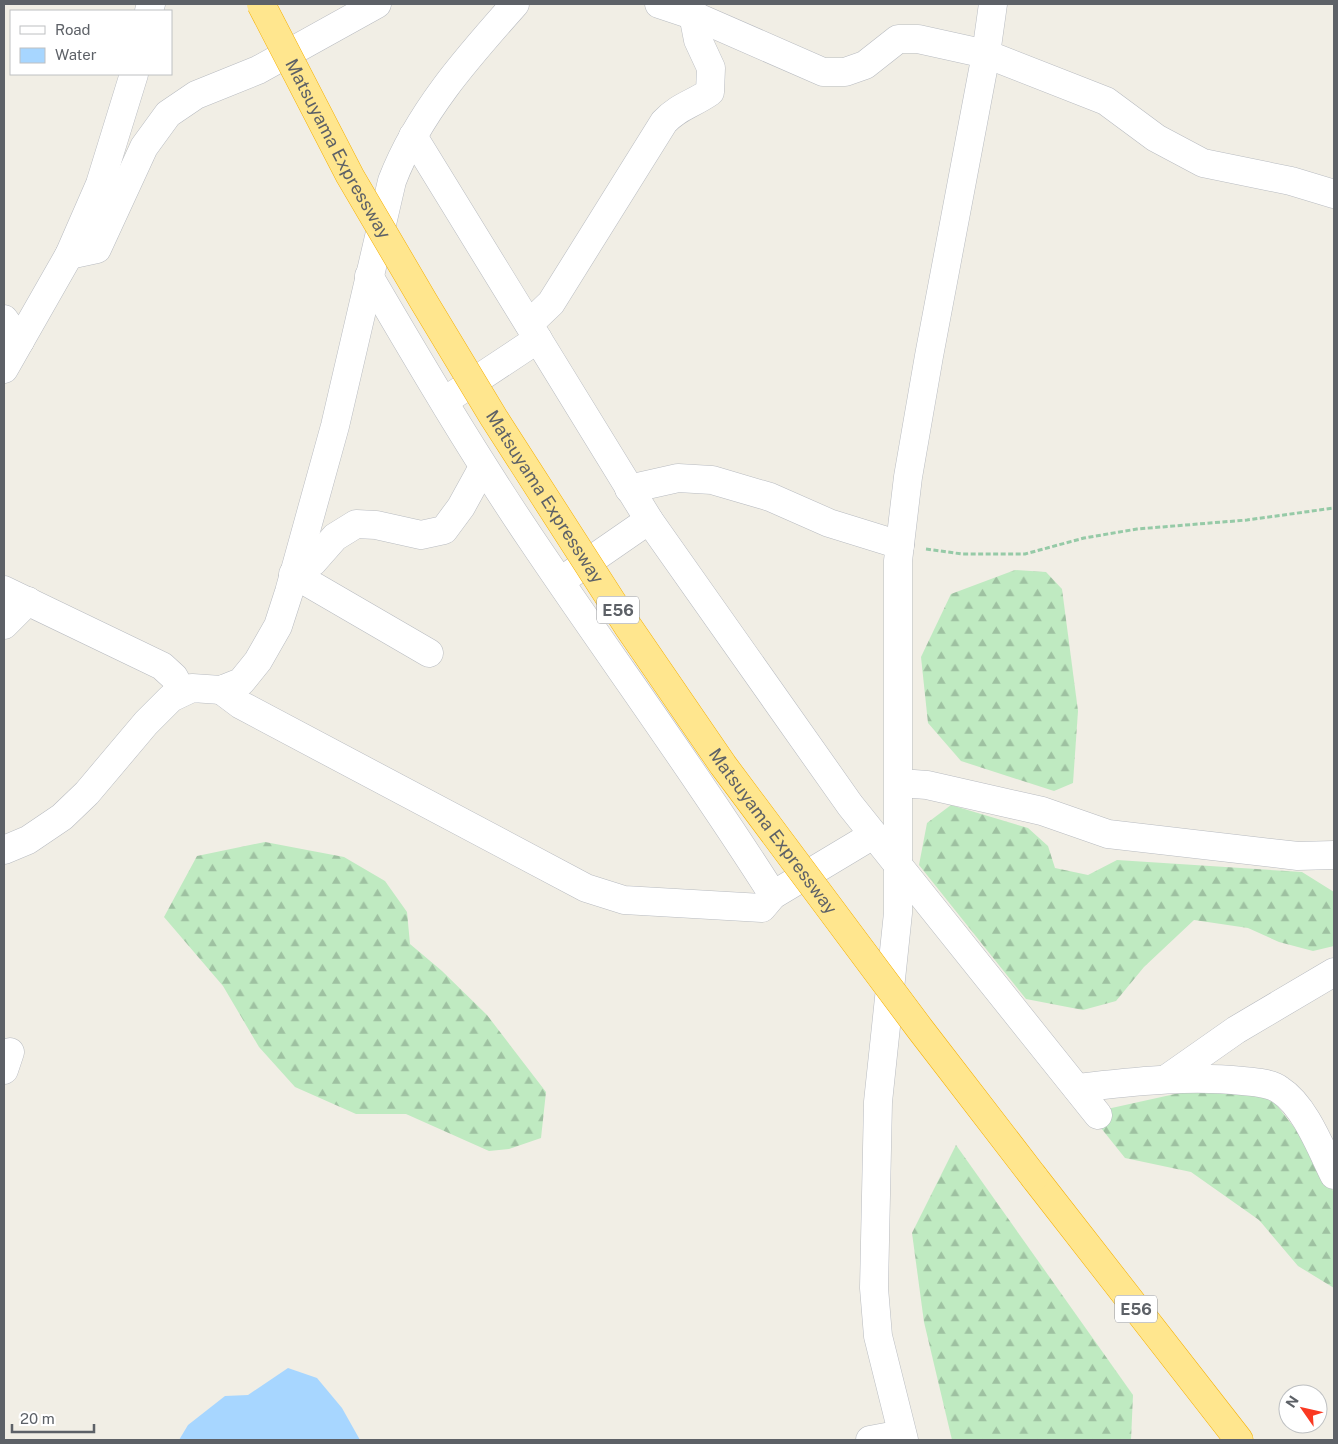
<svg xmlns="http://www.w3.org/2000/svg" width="1338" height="1444" font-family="'Public Sans',sans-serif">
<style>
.forest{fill:url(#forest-firs)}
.water{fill:#a7d6ff}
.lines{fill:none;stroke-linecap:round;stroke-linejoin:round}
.minor-casing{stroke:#b8bbc0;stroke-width:29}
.highway-casing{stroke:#f6b000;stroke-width:29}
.path{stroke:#96caa7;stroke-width:3;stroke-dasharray:5 2.5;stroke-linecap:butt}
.minor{stroke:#fff;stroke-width:28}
.highway{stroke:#ffe68e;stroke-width:28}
.highway-bridge-casing{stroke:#f6b000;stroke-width:29;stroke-linecap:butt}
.highway-bridge{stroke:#ffe68e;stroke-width:28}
.labels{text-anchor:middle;stroke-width:5;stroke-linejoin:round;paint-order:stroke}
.shield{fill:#fff;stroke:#8e9095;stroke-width:1}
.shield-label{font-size:16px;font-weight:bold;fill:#5d6167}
.street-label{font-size:18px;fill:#5d6167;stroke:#fff}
</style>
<defs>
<pattern id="forest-firs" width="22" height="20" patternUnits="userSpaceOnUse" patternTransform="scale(1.25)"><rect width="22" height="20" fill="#bfeac1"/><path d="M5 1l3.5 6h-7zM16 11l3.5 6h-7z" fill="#9ec1a1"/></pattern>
</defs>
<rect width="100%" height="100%" fill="#f1eee5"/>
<g class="forest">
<path d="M 1015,570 L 1046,572 L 1062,589 L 1078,711 L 1073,783 L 1054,791 L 961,761 L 928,723 L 921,657 L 951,594 Z"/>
<path d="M 951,805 L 1028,828 L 1048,846 L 1055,868 L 1088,875 L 1117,860 L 1302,872 L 1334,892 L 1334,946 L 1313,951 L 1279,942 L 1248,928 L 1194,920 L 1144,967 L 1116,1001 L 1083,1010 L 1026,999 L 919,865 L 927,823 Z"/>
<path d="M 265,842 L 344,857 L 385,881 L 407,912 L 410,944 L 442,971 L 487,1015 L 546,1092 L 541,1138 L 509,1149 L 489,1151 L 406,1114 L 356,1114 L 295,1087 L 259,1047 L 223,986 L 164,917 L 197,856 Z"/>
<path d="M 1245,1086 L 1275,1103 L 1315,1154 L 1334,1193 L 1334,1288 L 1298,1266 L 1259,1220 L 1191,1172 L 1125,1158 L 1089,1113 L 1193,1090 Z"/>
<path d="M 956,1145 L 1133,1395 L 1131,1440 L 952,1440 L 924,1322 L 912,1233 Z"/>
</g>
<path class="water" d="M 288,1368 L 317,1378 L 342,1408 L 360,1440 L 179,1440 L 188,1425 L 225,1396 L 248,1395 Z"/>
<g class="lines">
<defs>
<g id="minor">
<path d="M 659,4 L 695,16 L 823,72 L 845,72 L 865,65 L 898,39 L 918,39 L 986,54 L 1106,101 L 1156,138 L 1203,163 L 1291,181 L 1334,194"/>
<path d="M 149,11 L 151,4"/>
<path d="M 413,136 L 649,520 L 850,805 L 1098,1115"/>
<path d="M 69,255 L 97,249 L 144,147 L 168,114 L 196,95 L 258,70 L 377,4"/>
<path d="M 369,276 C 421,365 473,453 531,539 C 611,658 696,773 773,895"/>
<path d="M 4,319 L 20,341"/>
<path d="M 529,324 L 551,303 L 664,122 C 679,106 693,104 710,92 L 711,68 L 698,40 L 691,4"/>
<path d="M 4,369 L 69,255 L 100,184 L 134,74"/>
<path d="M 452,396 L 538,339"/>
<path d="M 629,489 L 678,478 L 712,480 L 770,497 L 829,523 L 900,545"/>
<path d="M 568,576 L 649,520"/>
<path d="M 4,590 L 162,666 L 174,677 L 182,692"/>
<path d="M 4,625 L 28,601"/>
<path d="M 429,653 L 293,574 L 313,562 L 335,537 L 356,524 L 376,525 L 421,535 L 444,530 L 461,507 L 483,467"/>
<path d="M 221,690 L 241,705 L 586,888 L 624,900 L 762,908 L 773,895 L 873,835"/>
<path d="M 900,783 L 927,785 L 1042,811 L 1108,834 L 1298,856 L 1334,855"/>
<path d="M 4,850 L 28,840 L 62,817 L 87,793 L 146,723 L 171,698 L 192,688 L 221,690 L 241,682 L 258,661 L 278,626 L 289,592 L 335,426 L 392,181 C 418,113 467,58 515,4"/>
<path d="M 4,1070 L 10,1052"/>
<path d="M 1169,1077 L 1236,1030 L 1334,972"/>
<path d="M 1077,1088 C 1133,1082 1187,1075 1243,1081 C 1254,1082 1271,1083 1280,1090 C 1305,1106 1321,1149 1334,1175"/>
<path d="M 870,1440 L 902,1434"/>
<path d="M 904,1440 L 878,1336 L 874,1288 L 878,1102 L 898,913 L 898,561 L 908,477 L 929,356 L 986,54 L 993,4"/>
</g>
<path id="highway" d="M 1034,1177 L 1239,1440"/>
</defs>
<use href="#minor" class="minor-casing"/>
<use href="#highway" class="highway-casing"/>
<path class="path" d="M 926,549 L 962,554 L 1025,554 L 1084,538 L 1137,529 L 1247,520 L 1334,508"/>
<use href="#minor" class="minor"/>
<use href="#highway" class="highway"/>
<defs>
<g id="highway-bridge">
<path id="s1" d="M 261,4 L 350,176 L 424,302 L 494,418 L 627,625 L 723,765 L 920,1029 L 1034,1177"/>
</g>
</defs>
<use href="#highway-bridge" class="highway-bridge-casing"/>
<use href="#highway-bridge" class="highway-bridge"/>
</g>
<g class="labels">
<g class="shield">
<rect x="597" y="596.5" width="42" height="27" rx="4"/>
<rect x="1115" y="1295.5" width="42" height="27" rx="4"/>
</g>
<g class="shield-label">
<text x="618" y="616">E56</text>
<text x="1136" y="1315">E56</text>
</g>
<g class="street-label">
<text dy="6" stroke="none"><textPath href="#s1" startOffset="164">Matsuyama Expressway</textPath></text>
<text dy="6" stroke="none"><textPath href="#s1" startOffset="569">Matsuyama Expressway</textPath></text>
<text dy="6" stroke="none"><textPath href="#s1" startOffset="974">Matsuyama Expressway</textPath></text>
</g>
</g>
<rect width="1338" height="1444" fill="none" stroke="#5d6167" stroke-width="10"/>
<rect x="10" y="10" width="162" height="65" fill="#ffffff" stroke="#bec0c2"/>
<rect x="20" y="26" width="25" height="8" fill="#ffffff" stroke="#bec0c2"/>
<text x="55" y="35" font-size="15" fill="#5d6167">Road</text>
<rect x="20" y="48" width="25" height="15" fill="#a7d6ff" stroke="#bec0c2"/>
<text x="55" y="60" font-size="15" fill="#5d6167">Water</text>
<g transform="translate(1303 1409) rotate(304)"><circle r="24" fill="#ffffff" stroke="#bec0c2"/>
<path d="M0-4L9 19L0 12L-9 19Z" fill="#fa3922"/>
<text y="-8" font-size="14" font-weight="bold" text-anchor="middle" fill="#5d6167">N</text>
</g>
<path d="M12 1424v8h82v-8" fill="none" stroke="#5d6167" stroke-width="2.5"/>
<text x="20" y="1424" font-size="15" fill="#5d6167" stroke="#ffffff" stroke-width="4" paint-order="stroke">20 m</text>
</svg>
